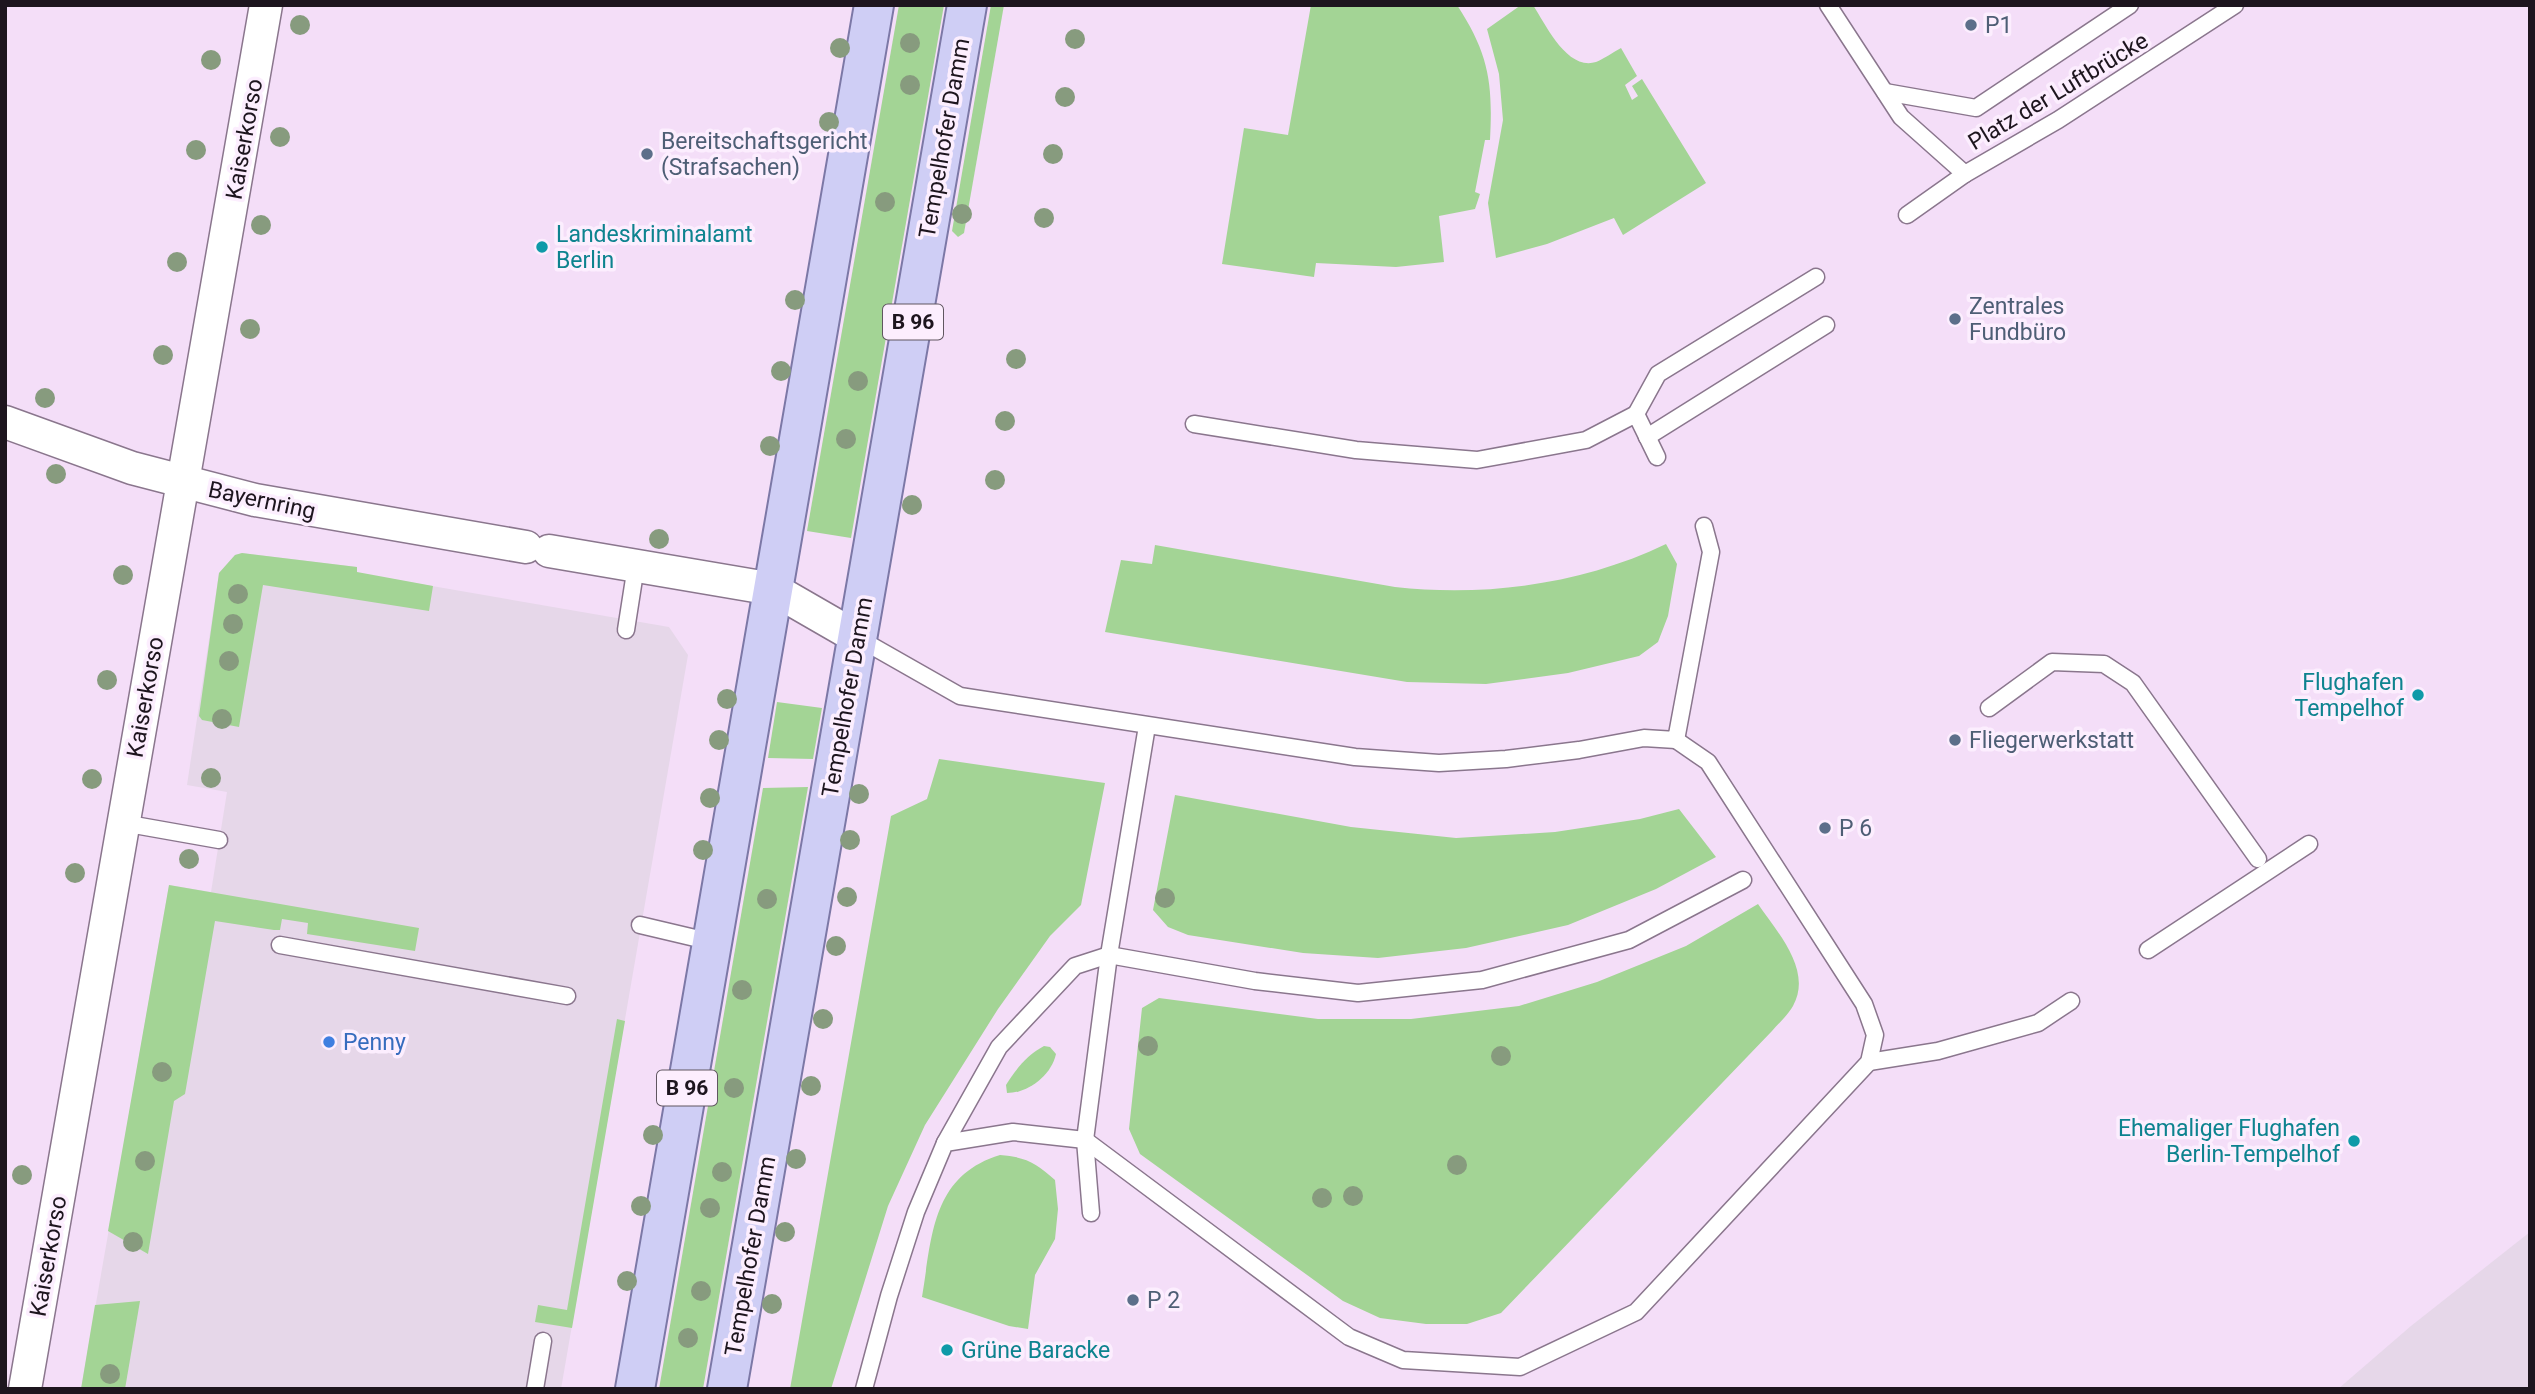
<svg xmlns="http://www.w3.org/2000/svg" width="2535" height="1394" font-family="Roboto,sans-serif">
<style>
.commercial{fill:#e6d7e9}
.green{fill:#a3d495}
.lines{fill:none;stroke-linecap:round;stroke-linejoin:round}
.service-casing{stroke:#8a768d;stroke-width:19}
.minor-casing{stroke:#8a768d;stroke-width:35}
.primary-casing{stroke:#7c78a6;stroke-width:42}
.service{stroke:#fff;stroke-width:16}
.minor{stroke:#fff;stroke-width:32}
.primary{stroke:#cfcef5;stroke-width:38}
.tree{fill:#879b7e}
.service-dot{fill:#5c6f8a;stroke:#fceefe;stroke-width:2.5}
.culture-dot{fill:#0f9aa8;stroke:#fceefe;stroke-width:2.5}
.shop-dot{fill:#3f7fe0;stroke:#fceefe;stroke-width:2.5}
.labels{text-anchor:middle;stroke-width:7;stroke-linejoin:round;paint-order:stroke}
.shield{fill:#fceefe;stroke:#605661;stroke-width:2}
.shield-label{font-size:21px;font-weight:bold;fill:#1d151e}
.service-label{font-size:23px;fill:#4e5e75;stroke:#fceefe;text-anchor:start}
.street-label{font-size:23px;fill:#1d151e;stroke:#fceefe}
.culture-label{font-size:23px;fill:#0d838f;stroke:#fceefe;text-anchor:start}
.shop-label{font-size:23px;fill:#366cbe;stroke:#fceefe;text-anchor:start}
</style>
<rect width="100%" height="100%" fill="#f4def8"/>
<g class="commercial">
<path d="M 242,553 L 357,567 L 357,573 L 669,627 L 688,655 L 561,1389 L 81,1389 L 169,885 L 211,892 L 227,792 L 187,785 L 219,573 L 235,555 Z"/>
<path d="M 2530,1232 L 2530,1389 L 2338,1389 L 2411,1326 Z"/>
</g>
<g class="green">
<path d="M 899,5 L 944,5 L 851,538 L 807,531 Z"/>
<path d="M 991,5 L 1004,5 L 964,233 L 958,237 L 952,231 Z"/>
<path d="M 1311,5 L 1457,5 C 1489,54 1493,83 1490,140 L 1485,140 L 1475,192 L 1480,194 L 1475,209 L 1439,216 L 1444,262 L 1396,267 L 1316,263 L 1314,277 L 1222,264 L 1244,128 L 1288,135 Z"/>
<path d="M 1521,5 L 1533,5 C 1546,25 1567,71 1596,62 C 1604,59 1613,52 1621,48 L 1637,76 L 1625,85 L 1632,100 L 1638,96 L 1632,86 L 1642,79 L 1706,183 L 1623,235 L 1614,218 L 1547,244 L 1496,258 L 1488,203 L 1503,120 L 1499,74 L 1487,29 Z"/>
<path d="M 1666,544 L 1677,564 L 1668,616 L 1658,642 L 1639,656 L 1568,673 L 1486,684 L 1407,682 L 1105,632 L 1121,560 L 1152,564 L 1155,545 L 1395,587 C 1487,597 1583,584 1666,544 Z"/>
<path d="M 242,553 L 357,567 L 357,572 L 433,586 L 429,611 L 263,585 L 239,727 L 202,720 L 199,716 L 219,573 L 235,555 Z"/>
<path d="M 777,702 L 822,708 L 813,759 L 768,758 Z"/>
<path d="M 939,759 L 1105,783 L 1081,905 L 1050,936 L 998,1009 L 925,1125 L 888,1206 L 831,1389 L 790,1389 L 891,816 L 927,799 Z"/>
<path d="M 808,787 L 703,1389 L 659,1389 L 763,788 Z"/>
<path d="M 1175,795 L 1351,827 L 1456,838 L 1555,832 L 1640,819 L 1679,809 L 1716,857 L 1656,889 L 1568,925 L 1466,948 L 1378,958 L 1303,953 L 1188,935 L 1168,927 L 1153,910 Z"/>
<path d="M 169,885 L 419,928 L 415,951 L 307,934 L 308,923 L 282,919 L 280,930 L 274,930 L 215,921 L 185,1094 L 174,1101 L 148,1254 L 108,1231 Z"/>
<path d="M 1758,904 C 1777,932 1813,970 1793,1006 C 1788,1015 1779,1023 1772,1031 L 1501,1313 L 1467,1324 L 1426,1324 L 1380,1318 L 1343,1301 L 1140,1154 L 1129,1129 L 1142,1008 L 1159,998 L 1318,1019 L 1411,1019 L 1519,1006 L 1597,982 L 1686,946 Z"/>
<path d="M 617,1019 L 625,1021 L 572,1328 L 535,1322 L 538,1305 L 567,1310 Z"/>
<path d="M 1044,1046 L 1050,1047 L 1056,1054 C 1051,1076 1028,1093 1007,1093 L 1006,1085 C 1016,1069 1027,1055 1044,1046 Z"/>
<path d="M 1000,1155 C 1026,1157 1036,1163 1055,1180 L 1058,1209 L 1055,1239 L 1035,1275 L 1028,1329 L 1009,1326 L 922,1297 C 932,1238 931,1176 1000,1155 Z"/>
<path d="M 140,1301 L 125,1389 L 81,1389 L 95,1305 Z"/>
</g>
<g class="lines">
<defs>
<g id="service">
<path d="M 1828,5 L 1901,117 L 1965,174 L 2058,120 L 2235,5"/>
<path d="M 1885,92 L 1976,108 L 2130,5"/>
<path d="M 1907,215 L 1965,174"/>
<path d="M 1636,414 L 1658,374 L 1816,277"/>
<path d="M 1194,424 L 1356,450 L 1477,460 L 1586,440 L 1636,414 L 1657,457"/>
<path d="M 1647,437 L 1826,325"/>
<path d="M 626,630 L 636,566"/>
<path d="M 858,638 L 960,696 L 1355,757 L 1439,763 L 1506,759 L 1579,750 L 1644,738 L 1676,740 L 1711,552 L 1704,526"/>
<path d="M 1989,708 L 2052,662 L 2104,664 L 2133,683 L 2258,859"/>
<path d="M 123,823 L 219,840"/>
<path d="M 640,925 L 712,942"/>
<path d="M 280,945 L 567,996"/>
<path d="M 2148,950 L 2309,844"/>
<path d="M 1869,1062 L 1938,1051 L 2038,1023 L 2071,1001"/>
<path d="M 1085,1140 L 1349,1337 L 1403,1360 L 1520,1367 L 1636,1312 L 1869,1062 L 1875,1035 L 1864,1004 L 1708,762 L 1676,740"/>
<path d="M 945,1143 L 999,1047 L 1075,966 L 1109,955 L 1255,981 L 1358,993 L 1482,980 L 1629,940 L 1743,880"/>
<path d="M 1091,1213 L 1085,1140 L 1109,955 L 1147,726"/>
<path d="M 535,1389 L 543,1341"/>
<path d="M 864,1389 L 889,1296 L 916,1212 L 945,1143 L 1013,1132 L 1085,1140"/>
</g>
<g id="minor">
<path d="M 5,422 L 132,468 L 255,500 L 526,547"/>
<path d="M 549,551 L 773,589 L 858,638"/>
<path d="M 25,1389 L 266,5"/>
</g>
<g id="primary">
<path d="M 635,1389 L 874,5"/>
<path d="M 727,1389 L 967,5"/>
</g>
</defs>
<use href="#service" class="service-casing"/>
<use href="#minor" class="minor-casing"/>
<use href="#primary" class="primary-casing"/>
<use href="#service" class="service"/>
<use href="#minor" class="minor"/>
<use href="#primary" class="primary"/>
</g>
<g class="tree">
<circle cx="300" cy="25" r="10"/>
<circle cx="1075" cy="39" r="10"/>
<circle cx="910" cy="43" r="10"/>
<circle cx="840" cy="48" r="10"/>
<circle cx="211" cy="60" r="10"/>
<circle cx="910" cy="85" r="10"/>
<circle cx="1065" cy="97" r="10"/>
<circle cx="829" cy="122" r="10"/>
<circle cx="280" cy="137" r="10"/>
<circle cx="196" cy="150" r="10"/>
<circle cx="1053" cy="154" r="10"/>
<circle cx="885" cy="202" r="10"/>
<circle cx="962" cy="214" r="10"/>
<circle cx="1044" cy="218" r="10"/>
<circle cx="261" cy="225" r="10"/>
<circle cx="177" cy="262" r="10"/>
<circle cx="795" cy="300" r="10"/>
<circle cx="250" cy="329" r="10"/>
<circle cx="163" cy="355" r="10"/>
<circle cx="1016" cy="359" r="10"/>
<circle cx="781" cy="371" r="10"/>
<circle cx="858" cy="381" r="10"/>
<circle cx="45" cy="398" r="10"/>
<circle cx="1005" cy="421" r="10"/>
<circle cx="846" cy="439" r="10"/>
<circle cx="770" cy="446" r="10"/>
<circle cx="56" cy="474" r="10"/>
<circle cx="995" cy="480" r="10"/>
<circle cx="912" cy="505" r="10"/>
<circle cx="659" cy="539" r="10"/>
<circle cx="123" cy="575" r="10"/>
<circle cx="238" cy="594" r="10"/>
<circle cx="233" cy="624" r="10"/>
<circle cx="229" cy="661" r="10"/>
<circle cx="107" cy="680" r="10"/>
<circle cx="727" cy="699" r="10"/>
<circle cx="222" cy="719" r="10"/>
<circle cx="719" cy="740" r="10"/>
<circle cx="211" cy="778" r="10"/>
<circle cx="92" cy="779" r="10"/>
<circle cx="859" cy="794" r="10"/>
<circle cx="710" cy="798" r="10"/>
<circle cx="850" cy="840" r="10"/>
<circle cx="703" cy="850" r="10"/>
<circle cx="189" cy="859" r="10"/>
<circle cx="75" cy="873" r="10"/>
<circle cx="847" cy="897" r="10"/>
<circle cx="1165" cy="898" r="10"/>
<circle cx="767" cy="899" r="10"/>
<circle cx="836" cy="946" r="10"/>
<circle cx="742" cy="990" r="10"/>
<circle cx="823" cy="1019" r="10"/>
<circle cx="1148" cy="1046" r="10"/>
<circle cx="1501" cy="1056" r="10"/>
<circle cx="162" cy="1072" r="10"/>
<circle cx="811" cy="1086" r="10"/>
<circle cx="734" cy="1088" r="10"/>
<circle cx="653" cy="1135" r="10"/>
<circle cx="796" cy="1159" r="10"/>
<circle cx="145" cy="1161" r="10"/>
<circle cx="1457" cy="1165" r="10"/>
<circle cx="722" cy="1172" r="10"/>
<circle cx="22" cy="1175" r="10"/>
<circle cx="1353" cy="1196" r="10"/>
<circle cx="1322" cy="1198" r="10"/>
<circle cx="641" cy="1206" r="10"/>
<circle cx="710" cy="1208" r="10"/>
<circle cx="785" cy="1232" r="10"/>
<circle cx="133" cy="1242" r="10"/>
<circle cx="627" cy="1281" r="10"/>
<circle cx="701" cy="1291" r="10"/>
<circle cx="772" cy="1304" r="10"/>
<circle cx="688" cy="1338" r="10"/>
<circle cx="110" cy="1374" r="10"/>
</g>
<g class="service-dot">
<circle cx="1971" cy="25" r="7"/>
<circle cx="647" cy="154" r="7"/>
<circle cx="1955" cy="319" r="7"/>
<circle cx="1955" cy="740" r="7"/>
<circle cx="1825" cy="828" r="7"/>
<circle cx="1133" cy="1300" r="7"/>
</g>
<g class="culture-dot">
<circle cx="542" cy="247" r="7"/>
<circle cx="2418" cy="695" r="7"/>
<circle cx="2354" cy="1141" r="7"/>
<circle cx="947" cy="1350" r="7"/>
</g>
<circle class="shop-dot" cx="329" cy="1042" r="7"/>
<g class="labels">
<g class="shield">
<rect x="883" y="304.5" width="60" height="35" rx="5"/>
<rect x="657" y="1070.5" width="60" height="35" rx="5"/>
</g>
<g class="shield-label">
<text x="913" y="329">B 96</text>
<text x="687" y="1095">B 96</text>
</g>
<g class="service-label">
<text x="1985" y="33">P1</text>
<text x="661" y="149">Bereitschaftsgericht<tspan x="661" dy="26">(Strafsachen)</tspan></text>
<text x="1969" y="314">Zentrales<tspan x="1969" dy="26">Fundbüro</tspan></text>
<text x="1969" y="748">Fliegerwerkstatt</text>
<text x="1839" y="836">P 6</text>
<text x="1147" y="1308">P 2</text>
</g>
<g class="street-label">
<text transform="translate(2058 91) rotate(-31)" y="8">Platz der Luftbrücke</text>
<text transform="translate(944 138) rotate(-80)" y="8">Tempelhofer Damm</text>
<text transform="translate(244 139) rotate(-80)" y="8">Kaiserkorso</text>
<text transform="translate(262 500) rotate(12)" y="8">Bayernring</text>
<text transform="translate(145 697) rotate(-80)" y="8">Kaiserkorso</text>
<text transform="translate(847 697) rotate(-80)" y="8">Tempelhofer Damm</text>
<text transform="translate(48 1256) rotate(-80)" y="8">Kaiserkorso</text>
<text transform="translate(750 1256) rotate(-80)" y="8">Tempelhofer Damm</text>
</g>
<g class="culture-label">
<text x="556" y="242">Landeskriminalamt<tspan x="556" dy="26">Berlin</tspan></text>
<text x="2404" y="690" text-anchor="end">Flughafen<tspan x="2404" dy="26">Tempelhof</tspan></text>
<text x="2340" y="1136" text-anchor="end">Ehemaliger Flughafen<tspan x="2340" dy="26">Berlin-Tempelhof</tspan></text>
<text x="961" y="1358">Grüne Baracke</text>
</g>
<g class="shop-label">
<text x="343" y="1050">Penny</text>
</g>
</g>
<rect width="2535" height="1394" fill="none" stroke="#1d151e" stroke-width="14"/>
</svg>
